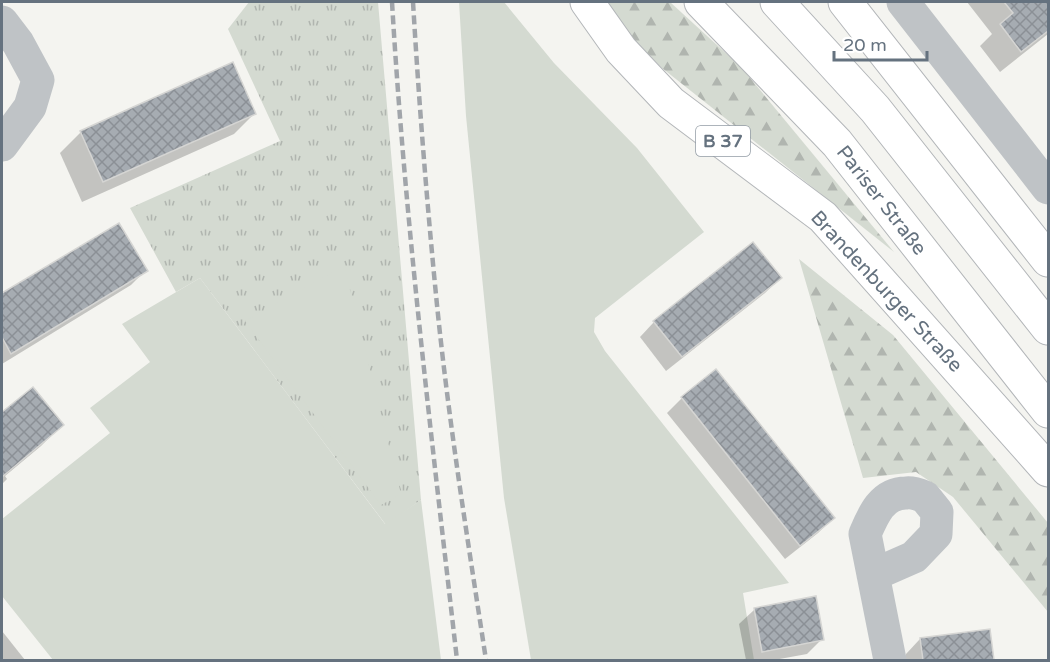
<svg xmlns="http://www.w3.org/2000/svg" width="1050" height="662" font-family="'Varela Round',sans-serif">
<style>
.grass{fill:url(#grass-tufts)}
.forest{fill:url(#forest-firs)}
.green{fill:#d4dad1}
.shadow{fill:#0003}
.building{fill:url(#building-cross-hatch);stroke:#d5d5d3;stroke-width:1.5}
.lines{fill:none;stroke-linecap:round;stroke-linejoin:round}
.major-casing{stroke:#b3b6b9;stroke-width:35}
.minor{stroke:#bfc3c6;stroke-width:33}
.major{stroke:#fff;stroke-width:33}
.rail{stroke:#a1a5aa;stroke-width:4.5;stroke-dasharray:9 4.5;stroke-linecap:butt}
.labels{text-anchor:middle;stroke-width:6;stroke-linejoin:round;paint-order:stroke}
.shield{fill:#fff;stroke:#939ca5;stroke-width:1.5}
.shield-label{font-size:18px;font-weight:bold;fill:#65727f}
.street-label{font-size:20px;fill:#65727f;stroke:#fff}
</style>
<defs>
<pattern id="grass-tufts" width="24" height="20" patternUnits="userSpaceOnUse" patternTransform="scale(1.5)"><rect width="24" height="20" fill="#d4dad1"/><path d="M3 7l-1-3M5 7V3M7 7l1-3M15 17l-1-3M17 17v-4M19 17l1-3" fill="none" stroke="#b0b5af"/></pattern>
<pattern id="forest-firs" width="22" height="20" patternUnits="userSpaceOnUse" patternTransform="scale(1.5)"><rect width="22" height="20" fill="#d4dad1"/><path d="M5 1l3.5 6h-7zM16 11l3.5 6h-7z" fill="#b0b5af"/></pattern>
<pattern id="building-cross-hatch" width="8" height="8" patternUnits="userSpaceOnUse" patternTransform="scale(1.5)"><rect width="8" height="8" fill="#a6acb2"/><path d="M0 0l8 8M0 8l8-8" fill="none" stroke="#8b9096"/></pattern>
</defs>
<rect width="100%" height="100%" fill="#f4f4f0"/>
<path class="grass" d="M 249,2 L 378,2 L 421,500 L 386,525 L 200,278 L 176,292 L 130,208 L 280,141 L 228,29 Z"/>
<g class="forest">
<path d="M 605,2 L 670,2 L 741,67 L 894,252 L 662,68 L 615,20 Z"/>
<path d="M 799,259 L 893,335 L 1048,523 L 1048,612 L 953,497 L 916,472 L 863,478 Z"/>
</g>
<g class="green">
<path d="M 459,2 L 504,2 L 554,63 L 637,148 L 704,232 L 595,318 L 594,332 L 605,351 L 789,583 L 743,593 L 754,660 L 531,660 L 504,498 L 466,116 Z"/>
<path d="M 344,266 L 401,494 L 381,505 L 245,321 Z"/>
<path d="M 200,278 L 385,524 L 421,500 L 441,660 L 53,660 L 2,596 L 2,519 L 110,433 L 90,408 L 150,362 L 122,324 Z"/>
</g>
<g class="shadow">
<path d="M 967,2 L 1048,2 L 1048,34 L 1000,72 L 980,46 L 992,34 Z"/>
<path d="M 255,113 L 234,134 L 82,202 L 60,153 L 81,132 Z"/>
<path d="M 119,225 L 146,270 L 131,285 L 2,364 L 2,295 Z"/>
<path d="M 780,278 L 765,293 L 666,371 L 640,337 L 654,322 Z"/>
<path d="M 33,389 L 62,425 L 41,446 L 5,476 L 7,479 L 2,484 L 2,414 Z"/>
<path d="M 682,398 L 833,518 L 818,533 L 785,559 L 667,413 Z"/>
<path d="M 754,610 L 822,639 L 807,654 L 774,660 L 746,660 L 739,624 Z"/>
<path d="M 988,630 L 992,660 L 906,660 L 906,654 L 920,639 Z"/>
<path d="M 2,631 L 25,660 L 2,660 Z"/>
</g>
<g class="building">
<path d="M 1004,2 L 1048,2 L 1048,31 L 1021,52 L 1000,24 L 1013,13 Z"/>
<path d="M 233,62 L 256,114 L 103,182 L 80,131 Z"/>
<path d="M 119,223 L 148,271 L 11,354 L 2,337 L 2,293 Z"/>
<path d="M 753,242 L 782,278 L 682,357 L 653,321 Z"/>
<path d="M 716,369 L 835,518 L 800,546 L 681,397 Z"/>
<path d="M 33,387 L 64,425 L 2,477 L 2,412 Z"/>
<path d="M 816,596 L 824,640 L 762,652 L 754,608 Z"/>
<path d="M 990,629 L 994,660 L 923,660 L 920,638 Z"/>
</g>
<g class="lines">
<defs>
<g id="major">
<path d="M 587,2 L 621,50 L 671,103 L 823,217 L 1048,470"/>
<path d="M 701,2 L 837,143 L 1048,411"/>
<path d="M 777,2 L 875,109 L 1048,328"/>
<path d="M 845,2 L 1048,260"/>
</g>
</defs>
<use href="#major" class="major-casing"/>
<g class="minor">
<path d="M 903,2 L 1048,188"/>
<path d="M 2,22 L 18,43 L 38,80 L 30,107 L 2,145"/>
<path d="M 873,575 L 914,557 L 936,534 L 937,512 L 925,497 C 920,495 912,492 906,493 C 882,493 873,515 865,534 L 890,660"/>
</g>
<use href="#major" class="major"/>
<g class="rail">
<path d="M 392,2 C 405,222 432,441 457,660"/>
<path d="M 413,2 C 419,103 427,204 437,305 C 449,424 468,542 486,660"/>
</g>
</g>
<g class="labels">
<rect class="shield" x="696" y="126" width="54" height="30" rx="4.5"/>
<g class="shield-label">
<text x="723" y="147">B 37</text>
</g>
<g class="street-label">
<text transform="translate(882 200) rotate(52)" y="7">Pariser Straße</text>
<text transform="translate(887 291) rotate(47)" y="7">Brandenburger Straße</text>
</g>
</g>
<rect width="1050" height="662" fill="none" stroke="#65727f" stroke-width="6"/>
<path d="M834 51v9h93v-9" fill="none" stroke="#65727f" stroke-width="3"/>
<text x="843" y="51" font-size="18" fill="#65727f" stroke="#ffffff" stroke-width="4.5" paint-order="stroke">20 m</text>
</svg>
